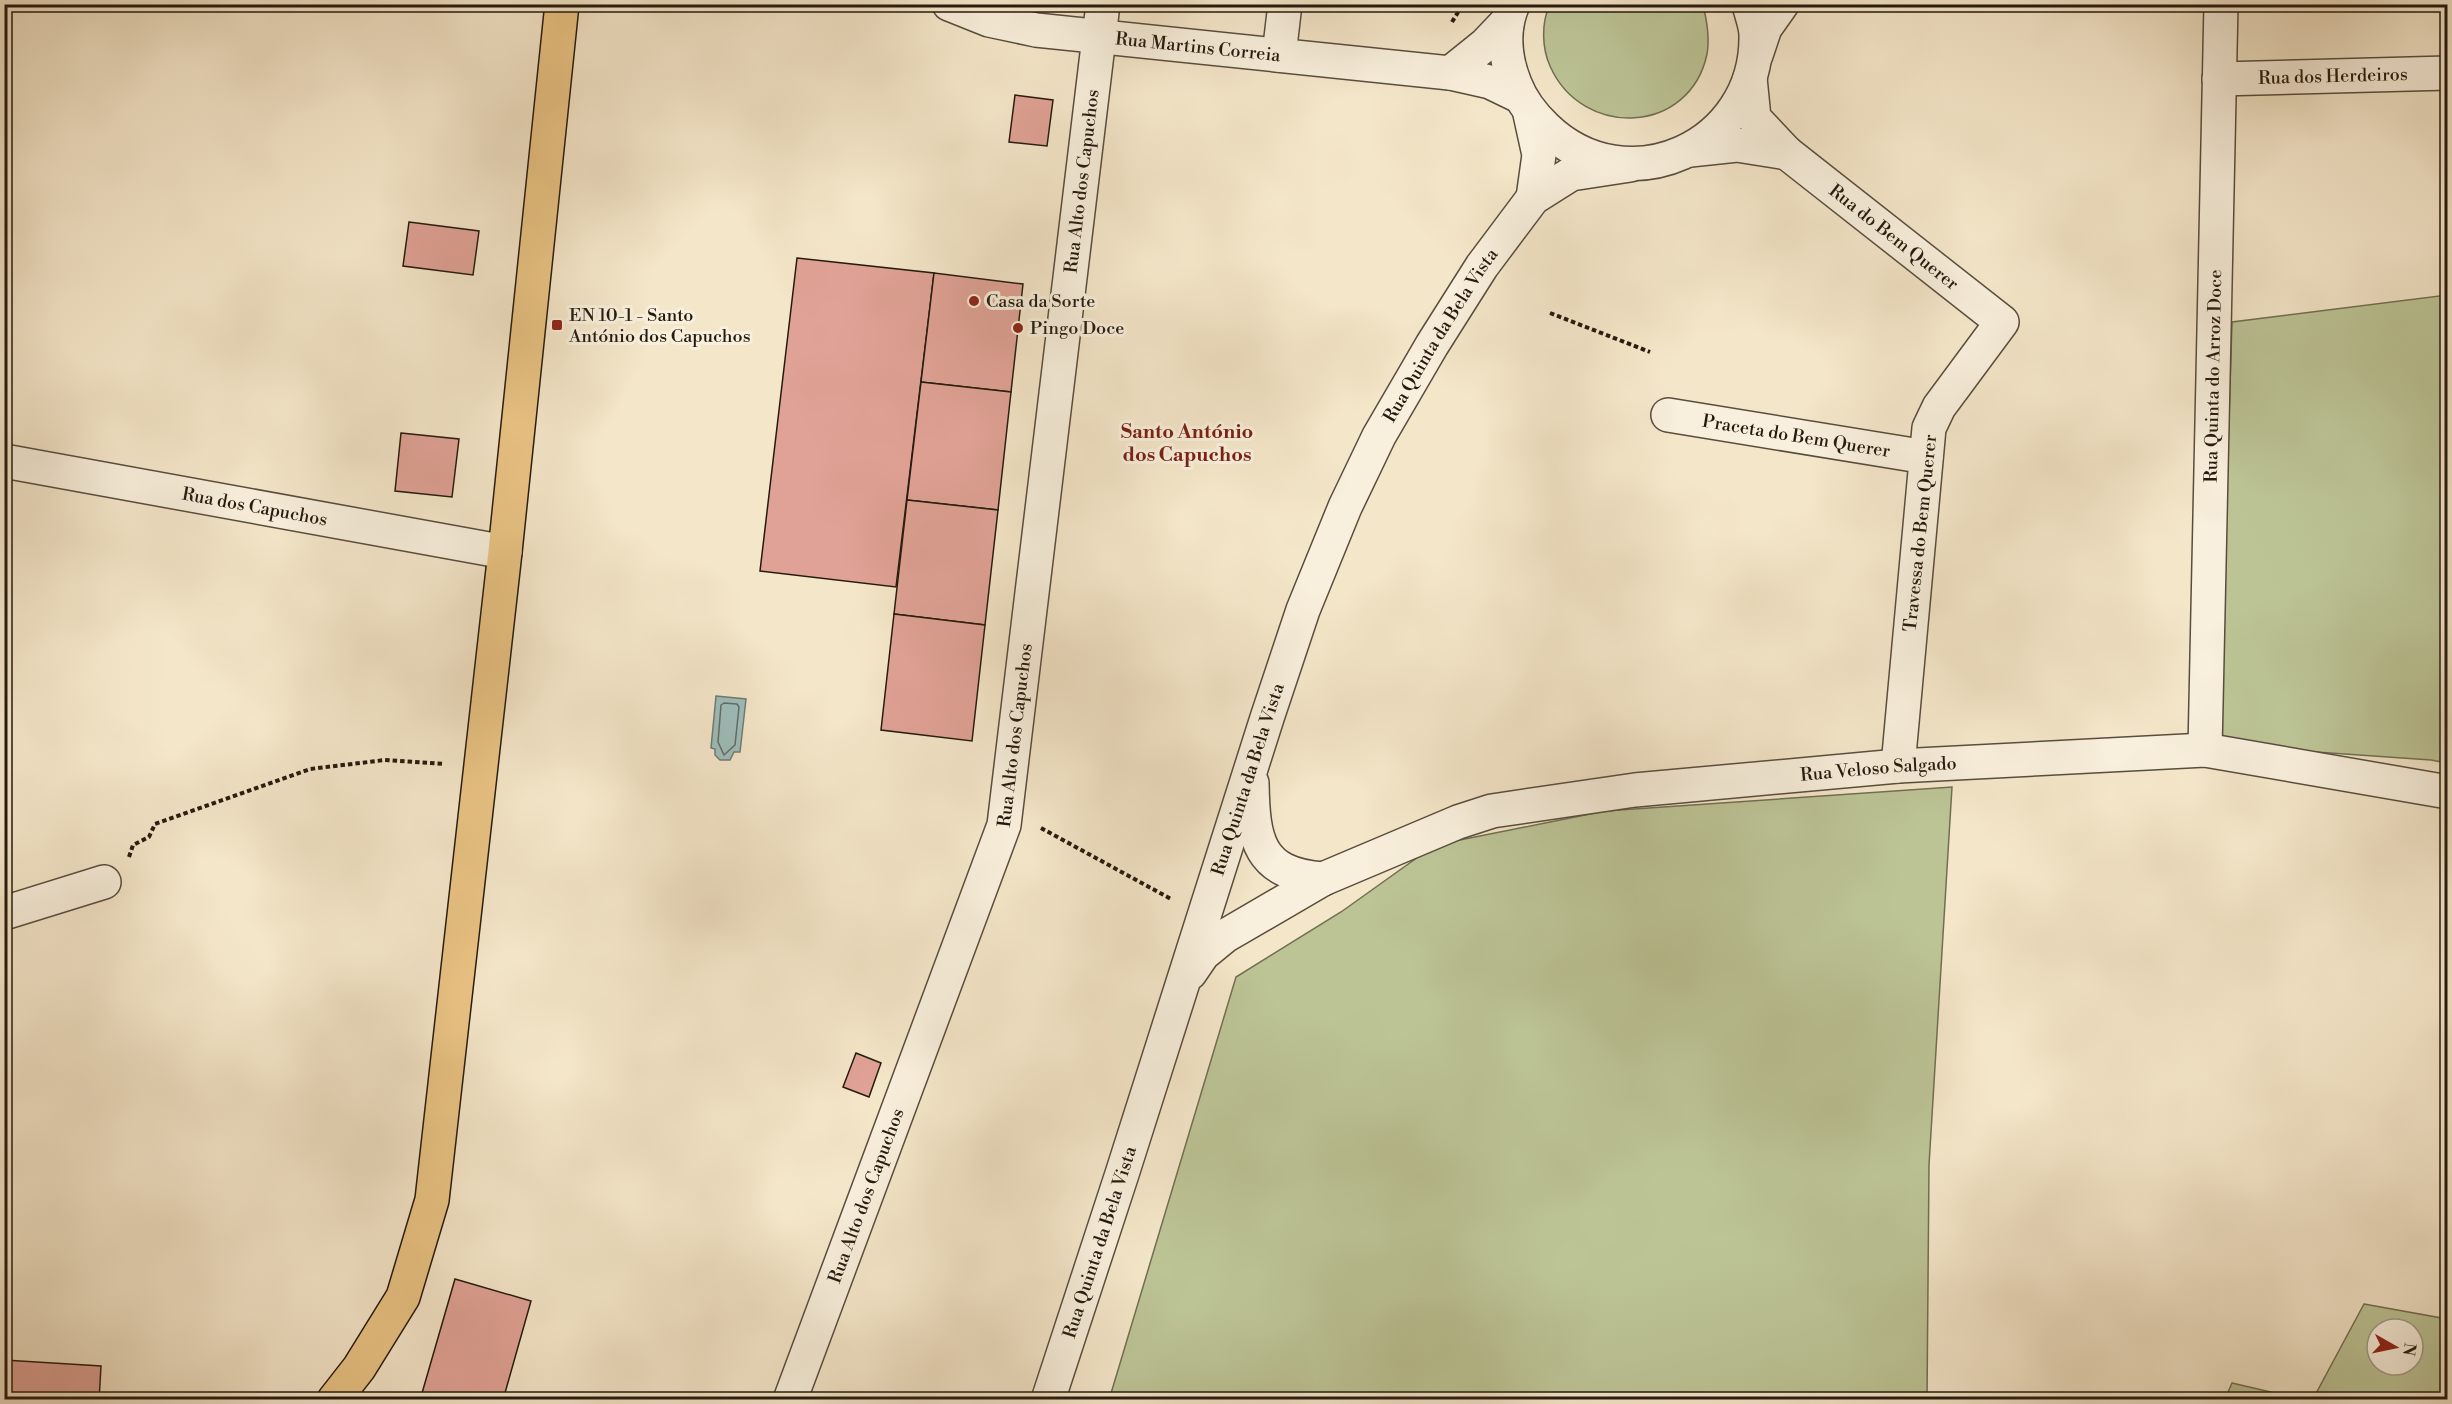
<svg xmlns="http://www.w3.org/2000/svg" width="2452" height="1404" font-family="'Libre Bodoni',serif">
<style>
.green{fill:#bcc496;stroke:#706f52;stroke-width:1.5;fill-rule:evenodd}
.water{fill:#9ebebc;stroke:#6e7c77;stroke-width:1.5}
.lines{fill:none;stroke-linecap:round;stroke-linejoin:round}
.shore{stroke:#626c66;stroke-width:1.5}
.building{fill:#e0a296;stroke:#251a0f;stroke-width:1.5}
.minor-casing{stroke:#594d3e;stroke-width:36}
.major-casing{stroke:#251a0f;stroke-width:36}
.path{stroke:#251a0f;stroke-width:4;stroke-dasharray:4.5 3;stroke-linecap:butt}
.minor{stroke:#f8efdc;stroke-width:33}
.major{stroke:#eac384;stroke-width:33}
.poi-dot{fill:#8f2418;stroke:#f8efdc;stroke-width:2}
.labels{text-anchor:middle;stroke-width:6;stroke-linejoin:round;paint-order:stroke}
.street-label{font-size:18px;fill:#251a0f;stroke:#f8efdc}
.poi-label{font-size:18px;fill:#251a0f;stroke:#f8efdc;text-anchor:start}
.neighbourhood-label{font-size:20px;font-weight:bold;fill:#7a1f14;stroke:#f8efdc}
</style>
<rect width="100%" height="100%" fill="#f4e6c9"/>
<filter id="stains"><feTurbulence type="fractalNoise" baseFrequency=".00333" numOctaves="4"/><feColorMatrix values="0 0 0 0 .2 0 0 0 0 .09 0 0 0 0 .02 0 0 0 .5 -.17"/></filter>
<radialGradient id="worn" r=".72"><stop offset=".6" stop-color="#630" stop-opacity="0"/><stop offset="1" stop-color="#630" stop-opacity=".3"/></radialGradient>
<g class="green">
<path d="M 1550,4 L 1703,5 C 1707,21 1710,37 1707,54 C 1690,135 1582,139 1550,66 C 1542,48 1541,23 1550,4 Z"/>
<path d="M 2447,295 L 2447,763 L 2431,760 L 2287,750 L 2219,740 L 2232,322 Z"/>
<path d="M 1952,787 L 1929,1165 L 1927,1399 L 1109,1400 L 1236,977 L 1341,912 L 1435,845 L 1605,811 Z"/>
<path d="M 2364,1304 L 2447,1319 L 2447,1399 L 2313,1399 ZM 2377,1329 L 2413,1329 L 2413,1365 L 2377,1365 Z"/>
<path d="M 2232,1383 L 2301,1399 L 2225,1399 Z"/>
</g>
<path class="water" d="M 716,696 L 746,699 L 740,752 L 734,752 L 730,760 L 720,760 L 715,755 L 715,749 L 711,748 Z"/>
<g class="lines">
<path class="shore" d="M 724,703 L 737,704 L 739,707 L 735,745 L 724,755 L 718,742 L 721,705 Z"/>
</g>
<g class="building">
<path d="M 1015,95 L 1053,100 L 1047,146 L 1009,142 Z"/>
<path d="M 409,222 L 479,231 L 473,275 L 403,266 Z"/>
<path d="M 797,258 L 934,273 L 896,587 L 760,571 Z"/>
<path d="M 934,273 L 1023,284 L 1011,392 L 921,382 Z"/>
<path d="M 921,382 L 1011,392 L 998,510 L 907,500 Z"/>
<path d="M 401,433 L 459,439 L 452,497 L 395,491 Z"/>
<path d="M 907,500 L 998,510 L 985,625 L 894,614 Z"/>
<path d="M 894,614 L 985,625 L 972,741 L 881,730 Z"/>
<path d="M 856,1053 L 881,1063 L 869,1097 L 843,1087 Z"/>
<path d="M 455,1279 L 531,1301 L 503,1400 L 420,1400 Z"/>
<path d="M 4,1360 L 101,1366 L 99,1400 L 4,1400 Z"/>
</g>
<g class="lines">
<defs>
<g id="minor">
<path id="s1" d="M 949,4 L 989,20 L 1036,30 L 1450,73"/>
<path d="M 1513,4 C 1502,30 1505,59 1515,84 C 1522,102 1532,115 1546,128 C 1627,206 1758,147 1756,35 C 1756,25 1751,14 1749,4"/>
<path d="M 1507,22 L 1486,44 L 1450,73 L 1490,82 L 1519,96"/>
<path d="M 1279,55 L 1285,4"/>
<path d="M 1756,55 L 1765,28 L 1782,4"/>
<path id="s2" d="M 2219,79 L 2448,73"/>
<path d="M 1530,114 L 1539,155 L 1533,198"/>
<path d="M 1690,150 L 1737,145 L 1787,153 L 1754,118 L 1750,78"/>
<path id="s3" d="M 1787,153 L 2002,322 L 1939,407 L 1929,428 L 1898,766"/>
<path id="s4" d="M 1668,415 L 1926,457"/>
<path id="s5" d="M 4,461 L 505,552"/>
<path id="s6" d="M 2205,750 L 2221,4"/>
<path d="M 1252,783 C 1253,840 1258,874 1323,879"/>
<path d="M 4,913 L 104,882"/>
<path id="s7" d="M 1190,973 L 1203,954 L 1225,936 L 1323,879 L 1458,822 L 1492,811 L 1635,790 L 1898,766 L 2205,750 L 2448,792"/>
<path id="s8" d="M 790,1400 L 1004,825 L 1103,4"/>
<path id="s9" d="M 1048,1400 L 1122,1174 L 1267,718 L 1303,610 L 1345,507 L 1379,436 L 1432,345 L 1482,266 L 1533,198 L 1571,174 L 1630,165"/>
</g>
<path id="major" d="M 334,1400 L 359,1368 L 403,1297 L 432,1200 L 505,552 L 562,4"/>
</defs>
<use href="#minor" class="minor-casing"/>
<use href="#major" class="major-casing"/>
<g class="path">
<path d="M 1452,22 L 1463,4"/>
<path d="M 1550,313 L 1650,352"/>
<path d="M 1041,828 L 1171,899"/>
<path d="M 129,857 L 133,845 L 149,837 L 155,824 L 310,769 L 385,760 L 444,764"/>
</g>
<use href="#minor" class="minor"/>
<use href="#major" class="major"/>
</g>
<g class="poi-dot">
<circle cx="974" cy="301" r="6"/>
<rect x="551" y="319" width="12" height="12" rx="3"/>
<circle cx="1018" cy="328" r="6"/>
</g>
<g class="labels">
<g class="street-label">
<text dy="6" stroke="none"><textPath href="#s1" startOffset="254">Rua Martins Correia</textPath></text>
<text dy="6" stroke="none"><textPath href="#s2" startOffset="114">Rua dos Herdeiros</textPath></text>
<text dy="6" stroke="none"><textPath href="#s8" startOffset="1262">Rua Alto dos Capuchos</textPath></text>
<text dy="6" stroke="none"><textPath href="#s3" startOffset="136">Rua do Bem Querer</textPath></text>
<text dy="6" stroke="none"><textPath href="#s9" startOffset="1138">Rua Quinta da Bela Vista</textPath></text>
<text dy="6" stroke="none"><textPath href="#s6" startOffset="374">Rua Quinta do Arroz Doce</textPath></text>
<text dy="6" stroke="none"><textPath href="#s4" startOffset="130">Praceta do Bem Querer</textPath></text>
<text dy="6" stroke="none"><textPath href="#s5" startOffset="255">Rua dos Capuchos</textPath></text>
<text transform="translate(1920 533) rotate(-84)" y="6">Travessa do Bem Querer</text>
<text dy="6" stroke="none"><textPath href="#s8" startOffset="704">Rua Alto dos Capuchos</textPath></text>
<text dy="6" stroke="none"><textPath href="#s7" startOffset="736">Rua Veloso Salgado</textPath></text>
<text dy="6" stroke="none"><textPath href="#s9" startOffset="652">Rua Quinta da Bela Vista</textPath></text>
<text dy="6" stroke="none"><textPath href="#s8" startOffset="218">Rua Alto dos Capuchos</textPath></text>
<text dy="6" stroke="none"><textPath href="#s9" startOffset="166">Rua Quinta da Bela Vista</textPath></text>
</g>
<g class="poi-label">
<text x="986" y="307">Casa da Sorte</text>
<text x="569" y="321">EN 10-1 - Santo<tspan x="569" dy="21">António dos Capuchos</tspan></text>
<text x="1030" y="334">Pingo Doce</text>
</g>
<g class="neighbourhood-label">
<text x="1187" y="438">Santo António<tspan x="1187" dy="23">dos Capuchos</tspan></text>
</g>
</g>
<rect width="2452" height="1404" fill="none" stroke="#f4e6c9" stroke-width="24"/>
<rect x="6" y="6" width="2440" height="1392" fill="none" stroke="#251a0f" stroke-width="3"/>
<rect x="12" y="12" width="2428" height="1380" fill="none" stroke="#251a0f" stroke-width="1.5"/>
<g transform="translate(2395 1347) rotate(99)"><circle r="28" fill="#f8efdc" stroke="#a49a8a" stroke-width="1.5"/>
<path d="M0-4.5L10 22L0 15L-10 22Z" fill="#8f2418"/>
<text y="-9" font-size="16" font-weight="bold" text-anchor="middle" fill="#251a0f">N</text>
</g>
<rect width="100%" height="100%" filter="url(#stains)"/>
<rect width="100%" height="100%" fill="url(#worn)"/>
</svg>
